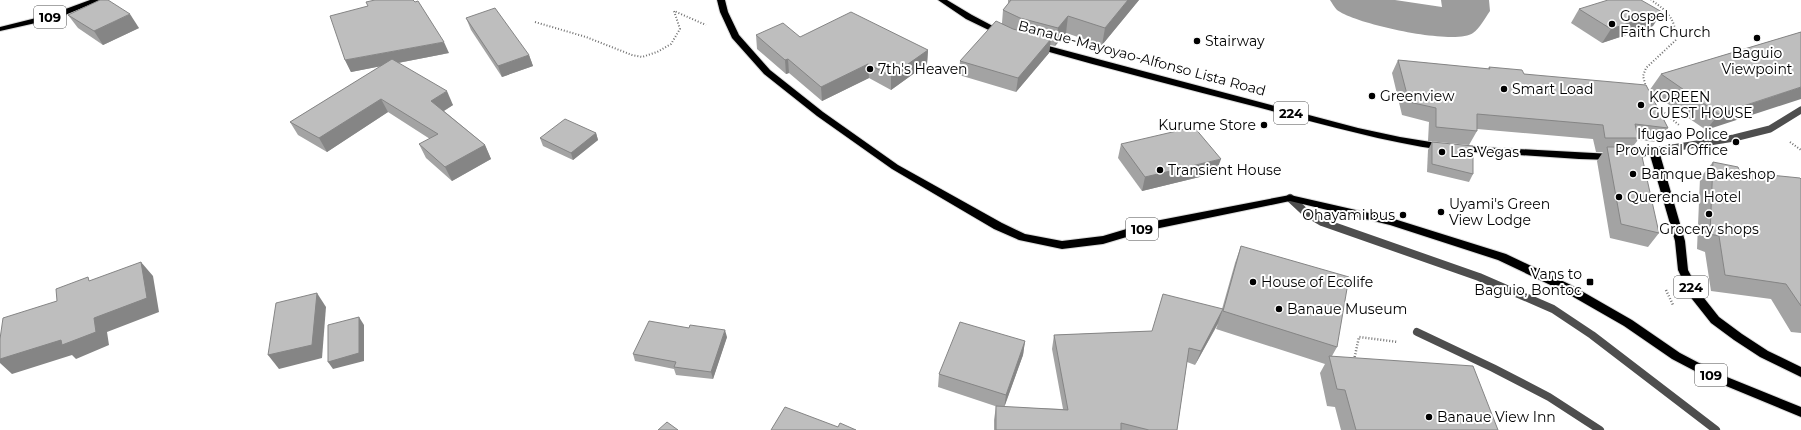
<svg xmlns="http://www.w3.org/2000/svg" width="1801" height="430" font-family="Montserrat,sans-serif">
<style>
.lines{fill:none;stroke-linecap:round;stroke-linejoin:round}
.river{fill:#9c9c9c;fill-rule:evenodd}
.primary-casing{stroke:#dbdbdb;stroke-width:2}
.path-far1{stroke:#707070;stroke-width:2;stroke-dasharray:1 2;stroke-linecap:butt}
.path{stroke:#707070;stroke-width:2.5;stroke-dasharray:1 2;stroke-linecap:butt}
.lane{stroke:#4e4e4e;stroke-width:8}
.street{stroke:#4e4e4e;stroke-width:7}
.primary{fill:#000;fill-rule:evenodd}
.wall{fill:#a3a3a3}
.shaded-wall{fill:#858585}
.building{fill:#bebebe;stroke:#858585}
.poi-dot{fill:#000;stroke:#fff;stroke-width:1.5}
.labels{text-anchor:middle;stroke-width:4;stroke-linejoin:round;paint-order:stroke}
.shield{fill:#fff;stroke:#4c4c4c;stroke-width:1}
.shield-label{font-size:13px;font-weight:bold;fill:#000}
.poi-label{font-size:14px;fill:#000;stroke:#fff;text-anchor:start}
.street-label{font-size:14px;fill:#000;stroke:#fff}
</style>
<rect width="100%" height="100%" fill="#fff"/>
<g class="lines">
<path class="river" d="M 1330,0 L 1395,0 L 1442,7 L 1441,0 L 1489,0 L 1490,11 C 1485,18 1480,28 1473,33 C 1455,46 1355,24 1337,10 C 1335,8 1332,3 1330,0 Z"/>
<defs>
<g id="primary">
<path d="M 90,0 L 101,0 L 58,18 L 0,31 L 0,27 L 52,14 Z"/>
<path d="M 717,0 L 725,0 L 728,12 L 739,35 L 770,70 L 823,112 L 898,165 L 1002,223 L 1025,234 L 1062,241 L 1103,236 L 1150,222 L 1290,195 L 1391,218 L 1506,254 L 1571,285 L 1632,320 L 1680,353 L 1722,375 L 1801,407 L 1801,417 L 1714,381 L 1672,359 L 1624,326 L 1563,291 L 1498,260 L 1390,225 L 1290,201 L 1150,230 L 1103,244 L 1062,249 L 1019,240 L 994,229 L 892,169 L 817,116 L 764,74 L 732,38 L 720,12 Z"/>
<path d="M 938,0 L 947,0 L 972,15 L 1006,33 L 1005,35 L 999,35 L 966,19 Z"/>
<path d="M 1035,44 L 1041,44 L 1358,128 L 1400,137 L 1443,144 L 1448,147 L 1443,150 C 1380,141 1319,123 1257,107 C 1183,88 1109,69 1035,48 Z"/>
<path d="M 1461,146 L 1612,154 L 1617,157 L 1612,160 L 1579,159 L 1458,151 L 1456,149 Z"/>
<path d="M 1654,148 L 1659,151 L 1685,241 L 1688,270 L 1700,293 L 1719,317 L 1742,334 L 1768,351 L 1801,367 L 1801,377 L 1760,357 L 1734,340 L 1711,323 L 1692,299 L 1678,270 L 1675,241 L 1650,155 L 1628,160 L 1623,157 L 1625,155 Z"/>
</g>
</defs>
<use href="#primary" class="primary-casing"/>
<g class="path-far1">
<path d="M 535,22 L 586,37 L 632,55 L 642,57 L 657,52 L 671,44 L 680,29 L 674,11 L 706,25"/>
<path d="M 1646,87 L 1643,76 L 1646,68 L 1677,39 C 1674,18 1669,12 1651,0"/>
<path d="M 1655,105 L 1679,125"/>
<path d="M 1790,142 L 1801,150"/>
</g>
<g class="path">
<path d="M 1666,290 L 1673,305"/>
<path d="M 1354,360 L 1359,337 L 1398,342"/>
</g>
<g class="lane">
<path d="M 1290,198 L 1305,212 L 1322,222 L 1479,277 L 1553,309 L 1592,335 L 1716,430"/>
<path d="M 1417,332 L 1493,368 L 1549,397 L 1600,430"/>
</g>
<path class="street" d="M 1654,151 L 1734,138 L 1770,129 L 1801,110"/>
<use href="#primary" class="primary"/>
</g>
<g class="wall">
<path d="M 1008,0 L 1139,0 L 1102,45 L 1066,33 L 1055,46 L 1050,45 L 1049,53 L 1016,92 L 959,75 L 960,61 L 1002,23 L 1003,10 L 1008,4 Z"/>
<path d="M 1579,9 L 1653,26 L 1602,43 L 1571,23 Z"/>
<path d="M 68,15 L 139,28 L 103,45 L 78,28 Z"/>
<path d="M 466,18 L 529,55 L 533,66 L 502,77 L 471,30 Z"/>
<path d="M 1801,32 L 1706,130 L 1649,91 L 1668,128 L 1657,142 L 1638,140 L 1630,150 L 1659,233 L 1648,247 L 1610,238 L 1597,161 L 1603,152 L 1596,152 L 1593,139 L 1477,129 L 1477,131 L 1469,145 L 1428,141 L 1429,122 L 1402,115 L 1392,73 L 1398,60 L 1488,69 L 1489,67 L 1524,74 L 1649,91 L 1661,74 Z"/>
<path d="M 756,35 L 800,37 L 928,50 L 927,64 L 891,90 L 869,78 L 822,101 L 789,73 L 786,74 L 757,49 Z"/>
<path d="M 449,53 L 398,63 L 453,105 L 444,111 L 485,145 L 491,159 L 452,181 L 426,158 L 419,144 L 430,139 L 388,112 L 327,152 L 298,135 L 290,122 L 381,66 L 351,72 L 345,60 Z"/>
<path d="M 596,133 L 598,140 L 573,160 L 543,146 L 540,138 Z"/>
<path d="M 1432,142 L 1473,174 L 1469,182 L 1427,172 L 1428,150 Z"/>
<path d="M 1121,144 L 1216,173 L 1142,191 L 1118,158 Z"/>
<path d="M 1713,162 L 1740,172 L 1801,179 L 1801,333 L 1791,332 L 1771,299 L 1711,291 L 1705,252 L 1697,249 L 1700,178 Z"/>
<path d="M 1241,246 L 1337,347 L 1332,356 L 1498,430 L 1341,430 L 1335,407 L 1327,406 L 1320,373 L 1325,364 L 1216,329 L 1218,324 L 1195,365 L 1187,362 L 1177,430 L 994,430 L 994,420 L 996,406 L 998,407 L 938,387 L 939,374 L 1025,341 L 1023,355 L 1004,407 L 1063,409 L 1052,349 L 1054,335 L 1152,331 L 1222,309 L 1235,263 Z"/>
<path d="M 727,337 L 713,379 L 676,375 L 674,369 L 635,361 L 633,354 Z"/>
</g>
<g class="shaded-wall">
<path d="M 1128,0 L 1139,0 L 1102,45 L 1105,28 Z"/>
<path d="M 1662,12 L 1653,26 L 1602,43 L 1611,29 Z"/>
<path d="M 130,14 L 139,28 L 103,45 L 94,31 Z"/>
<path d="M 1068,16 L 1066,33 L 1055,46 L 1058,28 Z"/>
<path d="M 1051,39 L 1049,53 L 1016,92 L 1018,78 Z"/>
<path d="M 444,42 L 449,53 L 351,72 L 345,60 Z"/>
<path d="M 928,50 L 927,64 L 891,90 L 891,76 Z"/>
<path d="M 529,55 L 533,66 L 502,77 L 498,66 Z"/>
<path d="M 788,59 L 789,73 L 786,74 L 785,60 Z"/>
<path d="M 868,64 L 869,78 L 822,101 L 821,87 Z"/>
<path d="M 1801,87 L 1801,99 L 1706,130 L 1719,114 Z"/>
<path d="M 447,91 L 453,105 L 437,115 L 431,101 Z"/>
<path d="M 381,99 L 388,112 L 327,152 L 319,138 Z"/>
<path d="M 596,133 L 598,140 L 573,160 L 571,153 Z"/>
<path d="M 485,145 L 491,159 L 452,181 L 445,167 Z"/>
<path d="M 1221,159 L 1216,173 L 1142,191 L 1145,177 Z"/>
<path d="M 141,262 L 153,276 L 159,312 L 107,332 L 109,345 L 76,359 L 72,355 L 12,374 L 0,363 L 0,359 L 94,318 Z"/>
<path d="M 317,293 L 326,307 L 322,358 L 279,369 L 268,355 Z"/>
<path d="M 1223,309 L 1218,323 L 1195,365 L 1201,351 Z"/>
<path d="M 359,317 L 364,325 L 364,361 L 333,369 L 328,362 Z"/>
<path d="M 725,330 L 727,337 L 713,379 L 711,372 Z"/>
<path d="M 1025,341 L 1023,355 L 1004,408 L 1006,395 Z"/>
</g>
<g class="building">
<path d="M 100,0 L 108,0 L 130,14 L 94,31 L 68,15 Z"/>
<path d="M 375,0 L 413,0 L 415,2 L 418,1 L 444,42 L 345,60 L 330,16 L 368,6 L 366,2 Z"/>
<path d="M 1011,0 L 1128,0 L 1105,28 L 1068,16 L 1058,28 L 1020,18 L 1003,10 Z"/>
<path d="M 1608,0 L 1641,0 L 1662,12 L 1611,29 L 1579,9 Z"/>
<path d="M 495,8 L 529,55 L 498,66 L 466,18 Z"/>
<path d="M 851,12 L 928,50 L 891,76 L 868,64 L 821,87 L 788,59 L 785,60 L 756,35 L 783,23 L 800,37 Z"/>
<path d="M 996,21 L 1013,29 L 1051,39 L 1018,78 L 960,61 Z"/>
<path d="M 1801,32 L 1801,87 L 1719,114 L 1661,74 Z"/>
<path d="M 392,59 L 447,91 L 431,101 L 485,145 L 445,167 L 419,144 L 438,134 L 381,99 L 319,138 L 290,122 Z"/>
<path d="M 1398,60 L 1490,69 L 1489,67 L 1522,70 L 1524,74 L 1646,85 L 1668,128 L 1635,124 L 1638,138 L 1605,138 L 1603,125 L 1477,114 L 1477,131 L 1436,127 L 1436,108 L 1409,102 Z"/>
<path d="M 565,119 L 596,133 L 571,153 L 540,138 Z"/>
<path d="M 1194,127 L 1221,159 L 1145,177 L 1121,144 Z"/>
<path d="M 1432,142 L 1473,146 L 1473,174 L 1432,164 Z"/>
<path d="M 1607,147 L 1622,147 L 1620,148 L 1641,152 L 1659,233 L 1621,224 Z"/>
<path d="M 1713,162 L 1738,167 L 1740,172 L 1800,178 L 1801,179 L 1801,306 L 1786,284 L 1725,275 L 1719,236 L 1710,234 Z"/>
<path d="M 1241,246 L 1349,277 L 1337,347 L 1223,311 Z"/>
<path d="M 141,262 L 147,298 L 94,318 L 96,332 L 62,345 L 61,340 L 0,359 L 0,339 L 3,318 L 57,301 L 56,289 L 88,277 L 89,281 Z"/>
<path d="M 317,293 L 312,345 L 268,355 L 276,303 Z"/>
<path d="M 1163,294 L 1223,309 L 1201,351 L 1189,348 L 1177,430 L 1149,430 L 1121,423 L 1121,430 L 996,430 L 996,406 L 1068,410 L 1054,335 L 1152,331 Z"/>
<path d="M 359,317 L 359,353 L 328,362 L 328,325 Z"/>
<path d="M 649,321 L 689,328 L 690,325 L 725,330 L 711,372 L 674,367 L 676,362 L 633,354 Z"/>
<path d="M 960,322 L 1025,341 L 1006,395 L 939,374 Z"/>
<path d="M 1329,356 L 1473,366 L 1498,430 L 1356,430 L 1345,390 L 1337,389 Z"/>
<path d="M 785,407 L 838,427 L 840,423 L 856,430 L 771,430 Z"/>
<path d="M 667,422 L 678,430 L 658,430 Z"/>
</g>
<g class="poi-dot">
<circle cx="1612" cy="24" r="4"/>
<circle cx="1757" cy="38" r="4"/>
<circle cx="1197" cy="41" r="4"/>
<circle cx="870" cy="69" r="4"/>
<circle cx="1504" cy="89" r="4"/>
<circle cx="1372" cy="96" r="4"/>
<circle cx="1641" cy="105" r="4"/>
<circle cx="1264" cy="125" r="4"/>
<circle cx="1736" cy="142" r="4"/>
<circle cx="1442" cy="152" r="4"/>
<circle cx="1160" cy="170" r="4"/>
<circle cx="1633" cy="174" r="4"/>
<circle cx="1619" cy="197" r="4"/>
<circle cx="1441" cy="212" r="4"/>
<circle cx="1709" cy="214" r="4"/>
<circle cx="1403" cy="215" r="4"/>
<circle cx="1253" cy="282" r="4"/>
<rect x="1586" y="278" width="8" height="8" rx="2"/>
<circle cx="1279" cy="309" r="4"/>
<circle cx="1429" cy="417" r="4"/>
</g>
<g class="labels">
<g class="shield">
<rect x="34" y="6" width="32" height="22" rx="3"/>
<rect x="1274" y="102" width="34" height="22" rx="3"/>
<rect x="1126" y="218" width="32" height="22" rx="3"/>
<rect x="1674" y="276" width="34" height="22" rx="3"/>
<rect x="1695" y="364" width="32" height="22" rx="3"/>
</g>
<g class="shield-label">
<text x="50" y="22">109</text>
<text x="1291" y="118">224</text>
<text x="1142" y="234">109</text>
<text x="1691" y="292">224</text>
<text x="1711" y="380">109</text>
</g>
<g class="poi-label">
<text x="1620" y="21">Gospel<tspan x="1620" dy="16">Faith Church</tspan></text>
<text x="1205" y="46">Stairway</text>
<text x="1757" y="58" text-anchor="middle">Baguio<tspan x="1757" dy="16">Viewpoint</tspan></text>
<text x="878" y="74">7th's Heaven</text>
<text x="1512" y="94">Smart Load</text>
<text x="1380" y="101">Greenview</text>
<text x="1649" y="102">KOREEN<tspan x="1649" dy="16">GUEST HOUSE</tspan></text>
<text x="1256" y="130" text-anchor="end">Kurume Store</text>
<text x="1728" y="139" text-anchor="end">Ifugao Police<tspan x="1728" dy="16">Provincial Office</tspan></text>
<text x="1450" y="157">Las Vegas</text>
<text x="1168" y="175">Transient House</text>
<text x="1641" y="179">Bamque Bakeshop</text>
<text x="1627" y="202">Querencia Hotel</text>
<text x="1449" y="209">Uyami's Green<tspan x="1449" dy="16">View Lodge</tspan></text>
<text x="1395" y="220" text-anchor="end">Ohayami bus</text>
<text x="1709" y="234" text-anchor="middle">Grocery shops</text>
<text x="1582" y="279" text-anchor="end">Vans to<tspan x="1582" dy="16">Baguio, Bontoc</tspan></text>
<text x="1261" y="287">House of Ecolife</text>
<text x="1287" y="314">Banaue Museum</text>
<text x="1437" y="422">Banaue View Inn</text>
</g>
<g class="street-label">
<text transform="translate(1142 58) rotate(15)" y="5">Banaue-Mayoyao-Alfonso Lista Road</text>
</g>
</g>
</svg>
